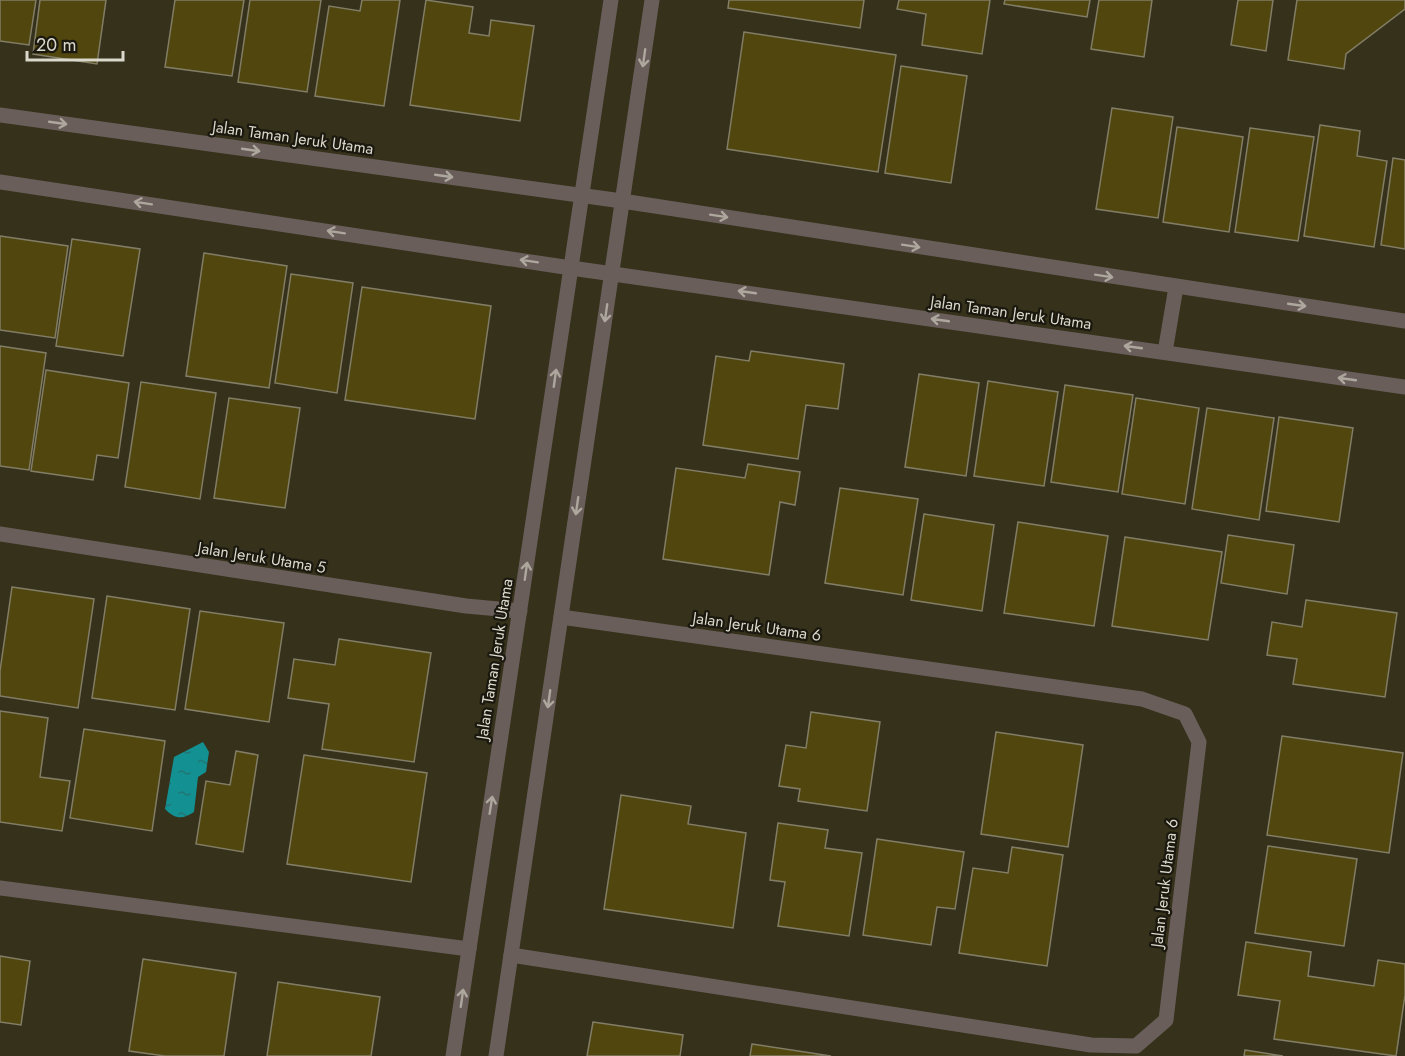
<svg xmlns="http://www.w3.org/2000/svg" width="1405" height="1056" font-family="Jost,sans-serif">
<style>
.water{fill:url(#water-ripples)}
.building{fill:#50460e;stroke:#827d66;stroke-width:1.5}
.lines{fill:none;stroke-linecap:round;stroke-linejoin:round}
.street{stroke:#695e5a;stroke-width:15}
.oneway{stroke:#ada79e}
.labels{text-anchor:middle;stroke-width:4.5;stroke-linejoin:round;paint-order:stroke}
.street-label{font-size:16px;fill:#dbd8cc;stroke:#1a180f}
</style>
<defs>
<pattern id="water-ripples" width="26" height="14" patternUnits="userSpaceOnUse" patternTransform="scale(1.5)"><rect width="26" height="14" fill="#139091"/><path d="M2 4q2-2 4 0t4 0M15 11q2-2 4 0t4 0" fill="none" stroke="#237474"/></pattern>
</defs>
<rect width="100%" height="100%" fill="#35311b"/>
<path class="water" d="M 203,742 L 209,752 L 206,772 L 198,777 L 194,812 C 182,820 175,819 165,809 L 174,757 Z"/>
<g class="building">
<path d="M 0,0 L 36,0 L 29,45 L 0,41 Z"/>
<path d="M 40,0 L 106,0 L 97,64 L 33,54 Z"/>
<path d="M 175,0 L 244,0 L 232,76 L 165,67 Z"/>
<path d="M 250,0 L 321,0 L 307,92 L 238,82 Z"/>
<path d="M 362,0 L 400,0 L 384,106 L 315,96 L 329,6 L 360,11 Z"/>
<path d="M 426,0 L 473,7 L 469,33 L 489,36 L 491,20 L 534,26 L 520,121 L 410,105 Z"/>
<path d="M 729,0 L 864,0 L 860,28 L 728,8 Z"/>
<path d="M 899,0 L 990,0 L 982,54 L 922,45 L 926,14 L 897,9 Z"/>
<path d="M 1005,0 L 1090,0 L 1087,17 L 1004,4 Z"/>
<path d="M 1099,0 L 1152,0 L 1144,57 L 1091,49 Z"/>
<path d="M 1238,0 L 1273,0 L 1266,51 L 1231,45 Z"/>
<path d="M 1297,0 L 1405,0 L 1405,9 L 1346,54 L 1344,69 L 1288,60 Z"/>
<path d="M 744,32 L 896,55 L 878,172 L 727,149 Z"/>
<path d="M 901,66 L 967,76 L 951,183 L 885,173 Z"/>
<path d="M 1112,108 L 1173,117 L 1158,218 L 1096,209 Z"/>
<path d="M 1320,125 L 1360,131 L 1357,156 L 1387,161 L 1374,247 L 1304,236 Z"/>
<path d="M 1177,127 L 1243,137 L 1229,232 L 1163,222 Z"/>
<path d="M 1250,128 L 1314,137 L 1298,241 L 1235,232 Z"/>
<path d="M 1393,158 L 1405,160 L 1405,249 L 1381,245 Z"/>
<path d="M 0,236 L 68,246 L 55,338 L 0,330 Z"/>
<path d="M 72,239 L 140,249 L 123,356 L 56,346 Z"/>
<path d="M 204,253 L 287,266 L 269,388 L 186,376 Z"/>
<path d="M 291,274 L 353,283 L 337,393 L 275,383 Z"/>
<path d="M 362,287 L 491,306 L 475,419 L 345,400 Z"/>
<path d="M 0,346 L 46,353 L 29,470 L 0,466 Z"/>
<path d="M 751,351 L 844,364 L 838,409 L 806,405 L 798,459 L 703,445 L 716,356 L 749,361 Z"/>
<path d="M 46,370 L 129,383 L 118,458 L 97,455 L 93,480 L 31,471 Z"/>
<path d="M 919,374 L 979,383 L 966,476 L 905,467 Z"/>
<path d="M 988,381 L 1058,392 L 1044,486 L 974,476 Z"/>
<path d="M 141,382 L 216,393 L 200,499 L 125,487 Z"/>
<path d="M 1065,385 L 1133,395 L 1118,492 L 1051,482 Z"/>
<path d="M 229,398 L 300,408 L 285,508 L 214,498 Z"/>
<path d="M 1136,398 L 1199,408 L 1185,504 L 1122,494 Z"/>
<path d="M 1207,408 L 1274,418 L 1259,520 L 1192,509 Z"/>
<path d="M 1279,417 L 1353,428 L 1339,522 L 1266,511 Z"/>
<path d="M 748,464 L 800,472 L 795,505 L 780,502 L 769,575 L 663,559 L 676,468 L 745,478 Z"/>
<path d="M 840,488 L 918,499 L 903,595 L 825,583 Z"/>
<path d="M 924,514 L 994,525 L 982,611 L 911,600 Z"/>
<path d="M 1018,522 L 1108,536 L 1094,626 L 1004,613 Z"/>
<path d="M 1228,535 L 1294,545 L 1287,594 L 1221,583 Z"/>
<path d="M 1125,537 L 1222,552 L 1208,640 L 1112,626 Z"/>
<path d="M 12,587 L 94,599 L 78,708 L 0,696 L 0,671 Z"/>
<path d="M 107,596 L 190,609 L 175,710 L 92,698 Z"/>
<path d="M 1306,600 L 1397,613 L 1385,697 L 1293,684 L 1297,659 L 1267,655 L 1272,622 L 1302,627 Z"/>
<path d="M 200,611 L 284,623 L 269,722 L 185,709 Z"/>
<path d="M 339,639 L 431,653 L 414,762 L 322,749 L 329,704 L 288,698 L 294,659 L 335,665 Z"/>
<path d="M 0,711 L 48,718 L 40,777 L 70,781 L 62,831 L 0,822 Z"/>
<path d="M 811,712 L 880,722 L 867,811 L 798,801 L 800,789 L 779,786 L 786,745 L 806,748 Z"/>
<path d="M 84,729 L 165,741 L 152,831 L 70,818 Z"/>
<path d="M 996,732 L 1083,745 L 1068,847 L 981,834 Z"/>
<path d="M 1282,736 L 1403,753 L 1389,853 L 1267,835 Z"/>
<path d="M 236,751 L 258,755 L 243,852 L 196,844 L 206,781 L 230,785 Z"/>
<path d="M 304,755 L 427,773 L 411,882 L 287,864 Z"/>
<path d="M 621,795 L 691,806 L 688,824 L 746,833 L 733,928 L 604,909 Z"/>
<path d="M 778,823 L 828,830 L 825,848 L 862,853 L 849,936 L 778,926 L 785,882 L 770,880 Z"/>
<path d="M 877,839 L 964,852 L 955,909 L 937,907 L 931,945 L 863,935 Z"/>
<path d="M 1268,846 L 1357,859 L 1344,946 L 1255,933 Z"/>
<path d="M 1012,847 L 1063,855 L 1047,966 L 959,953 L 973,868 L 1008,873 Z"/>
<path d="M 1246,942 L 1311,952 L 1308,976 L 1374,986 L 1378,960 L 1405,964 L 1405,995 L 1396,1056 L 1274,1039 L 1280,1001 L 1238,995 Z"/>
<path d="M 0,956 L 30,961 L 21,1025 L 0,1022 Z"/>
<path d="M 143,959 L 236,973 L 224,1056 L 165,1056 L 129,1051 Z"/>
<path d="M 278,982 L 380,997 L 371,1056 L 267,1056 Z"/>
<path d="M 593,1022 L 683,1035 L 680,1056 L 587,1056 Z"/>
<path d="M 752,1044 L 831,1056 L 750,1056 Z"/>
<path d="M 1245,1050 L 1283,1056 L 1244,1056 Z"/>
</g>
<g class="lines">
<g class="street">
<path d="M 0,115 L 622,201 L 1405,321"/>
<path d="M 0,182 L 571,268 L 1405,387"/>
<path d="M 1165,352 L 1176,287"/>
<path d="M 0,534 L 466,606 L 520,611"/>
<path d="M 0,888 L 469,949"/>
<path d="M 511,955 L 1091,1045 L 1136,1046 L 1166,1020 L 1199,742 L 1185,714 L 1142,699 L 561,617"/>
<path d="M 453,1056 L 611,0"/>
<path d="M 496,1056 L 652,0"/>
</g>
</g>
<defs><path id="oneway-shaft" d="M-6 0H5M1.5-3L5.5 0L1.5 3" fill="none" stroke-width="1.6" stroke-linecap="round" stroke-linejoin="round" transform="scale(1.5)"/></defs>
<g class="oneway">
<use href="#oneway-shaft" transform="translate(644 58) rotate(98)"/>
<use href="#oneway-shaft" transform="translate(58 123) rotate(8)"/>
<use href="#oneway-shaft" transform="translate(251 150) rotate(8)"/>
<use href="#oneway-shaft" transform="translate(444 176) rotate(8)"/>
<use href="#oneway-shaft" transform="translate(143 203) rotate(-171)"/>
<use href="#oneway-shaft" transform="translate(719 216) rotate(9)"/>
<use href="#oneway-shaft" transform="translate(336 232) rotate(-171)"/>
<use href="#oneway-shaft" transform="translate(911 246) rotate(9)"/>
<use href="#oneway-shaft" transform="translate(529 261) rotate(-171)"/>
<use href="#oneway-shaft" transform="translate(1104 276) rotate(9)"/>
<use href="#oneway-shaft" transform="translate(747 292) rotate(-172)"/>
<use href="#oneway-shaft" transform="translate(1297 305) rotate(8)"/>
<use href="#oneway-shaft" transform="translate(606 313) rotate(98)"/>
<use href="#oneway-shaft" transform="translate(940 320) rotate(-172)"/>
<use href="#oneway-shaft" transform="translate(1133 347) rotate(-172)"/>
<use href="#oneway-shaft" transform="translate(555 378) rotate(-82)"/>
<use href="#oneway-shaft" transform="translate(1347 379) rotate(-172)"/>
<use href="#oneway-shaft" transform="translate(577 506) rotate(98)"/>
<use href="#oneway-shaft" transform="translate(526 571) rotate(-82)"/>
<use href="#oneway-shaft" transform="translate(549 699) rotate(98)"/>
<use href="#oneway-shaft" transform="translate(491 805) rotate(-81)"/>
<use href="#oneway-shaft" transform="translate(462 998) rotate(-82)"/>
</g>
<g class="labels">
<g class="street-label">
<text transform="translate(293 137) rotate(8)" y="6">Jalan Taman Jeruk Utama</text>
<text transform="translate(1011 312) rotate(8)" y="6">Jalan Taman Jeruk Utama</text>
<text transform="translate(262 557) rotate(9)" y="6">Jalan Jeruk Utama 5</text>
<text transform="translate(757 626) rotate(8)" y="6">Jalan Jeruk Utama 6</text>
<text transform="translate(494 659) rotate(-81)" y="6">Jalan Taman Jeruk Utama</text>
<text transform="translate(1164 883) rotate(-83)" y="6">Jalan Jeruk Utama 6</text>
</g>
</g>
<path d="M27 51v9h96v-9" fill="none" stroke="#dbd8cc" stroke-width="3"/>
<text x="36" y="51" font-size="18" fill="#dbd8cc" stroke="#1a180f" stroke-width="4.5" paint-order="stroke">20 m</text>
</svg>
